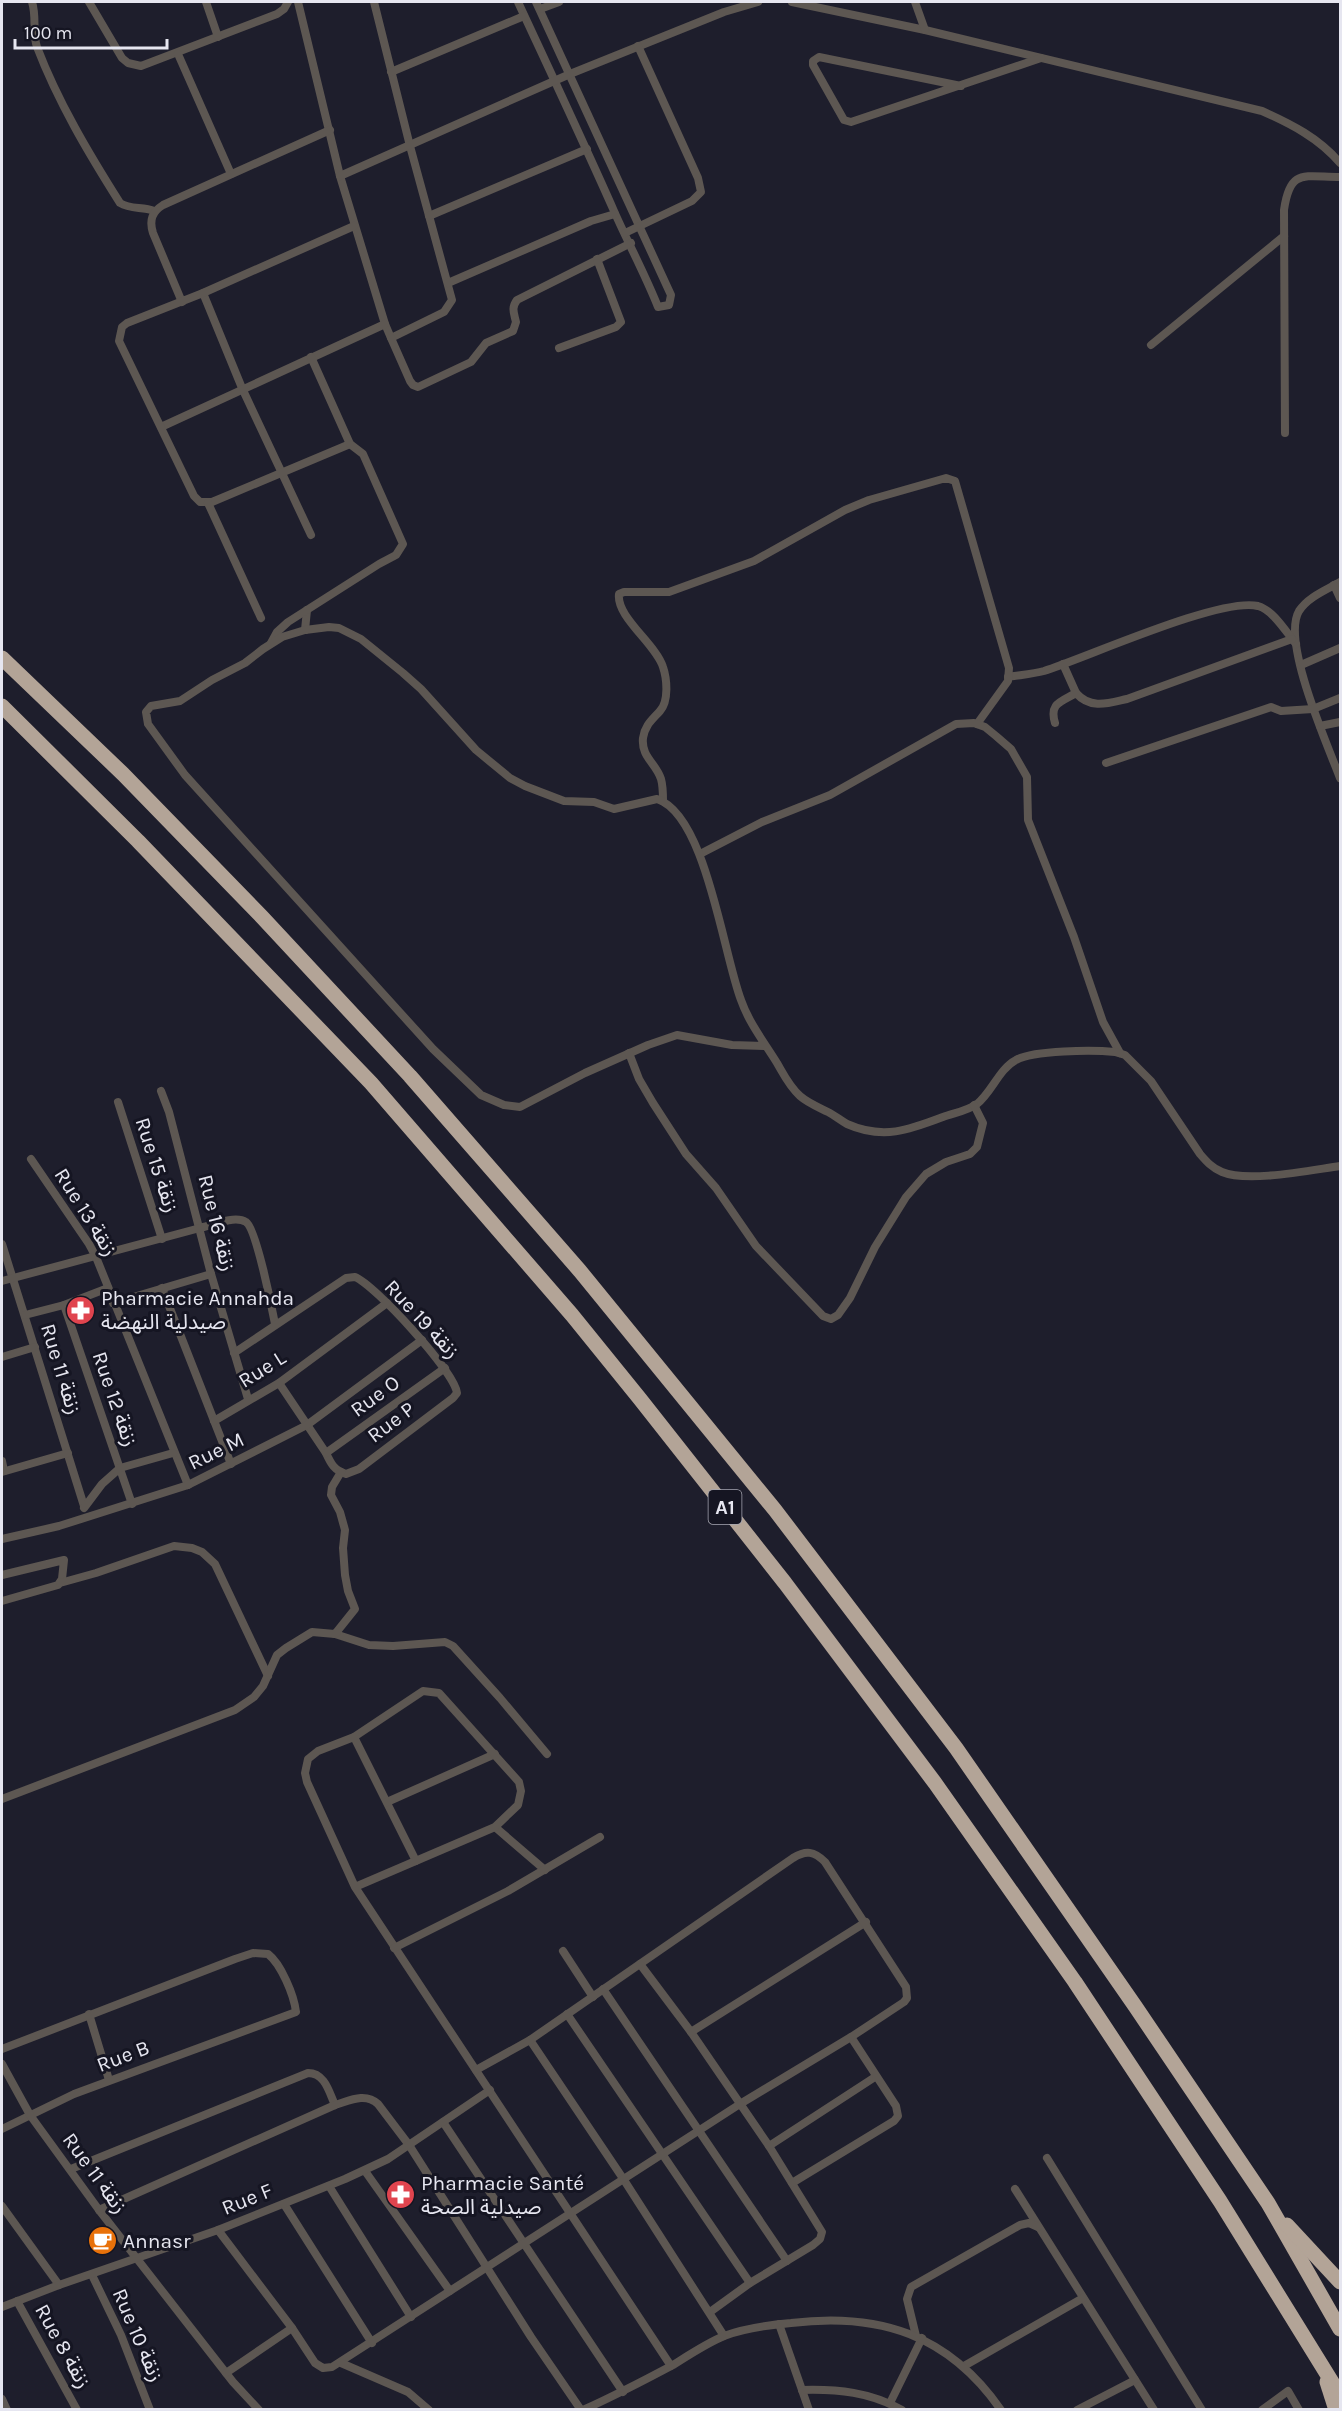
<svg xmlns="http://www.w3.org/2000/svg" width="1342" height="2411" font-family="Karla,'Noto Sans Arabic',sans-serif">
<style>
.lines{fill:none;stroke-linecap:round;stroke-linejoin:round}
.street{stroke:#5d5752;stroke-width:8}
.highway{stroke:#b3a497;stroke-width:15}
.labels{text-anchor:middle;stroke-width:6;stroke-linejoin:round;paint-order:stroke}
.shield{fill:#151522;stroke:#a7a7b2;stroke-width:1.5}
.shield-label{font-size:20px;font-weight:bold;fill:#e6e6f0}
.street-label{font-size:21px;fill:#e6e6f0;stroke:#151522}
.poi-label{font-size:21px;fill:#e6e6f0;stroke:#151522;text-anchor:start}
</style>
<rect width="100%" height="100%" fill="#1e1e2c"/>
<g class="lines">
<g class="street">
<path d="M 32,2 C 37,17 32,33 37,47 C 58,102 89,154 120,203 C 131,210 143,206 154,211"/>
<path d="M 89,2 L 122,58 L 128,63 L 141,66 L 277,14 L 284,9 L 288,2"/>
<path d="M 206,2 L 218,37"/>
<path d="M 298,2 L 340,176 L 385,324 L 391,338 L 444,312 L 452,300 L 410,146 L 374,2"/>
<path d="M 518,2 C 550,71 583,141 614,211 C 628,243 645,274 658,307 L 669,305 L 671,295 L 536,2"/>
<path d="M 792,2 L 925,30 L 1262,111 C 1291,124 1319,138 1340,163"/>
<path d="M 915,2 L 925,30"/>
<path d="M 540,9 L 559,2"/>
<path d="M 178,54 L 231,174"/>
<path d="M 391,72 L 524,16"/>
<path d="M 961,86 L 819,57 L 813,61 L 813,65 L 844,120 L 851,122 L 1041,58"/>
<path d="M 340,176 L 570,74 L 724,12 L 758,2"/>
<path d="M 429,216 L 587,149"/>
<path d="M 625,233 L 692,201 L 701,192 L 698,178 L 638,46"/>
<path d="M 448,283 L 591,221 L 615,214"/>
<path d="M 203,293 L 242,388 L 311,535"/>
<path d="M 182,302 L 153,233 C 149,220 152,212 163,205 L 330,130"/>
<path d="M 391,338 L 410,381 L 413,385 L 418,387 L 471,362 L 486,343 L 513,331 L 516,322 C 514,313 511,308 517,300 L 631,243"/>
<path d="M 1151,345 L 1284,236"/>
<path d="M 559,348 L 616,327 L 621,322 L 597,259"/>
<path d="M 161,427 L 385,324"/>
<path d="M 1285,433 L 1284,210 C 1290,168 1304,177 1340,177"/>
<path d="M 350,444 L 212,502 L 200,502 L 194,496 L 119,341 L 122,327 L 127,323 L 203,293 L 354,226"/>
<path d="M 208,503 L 261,618"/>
<path d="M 1340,582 C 1326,590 1308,597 1299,611 C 1281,641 1328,746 1340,778"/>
<path d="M 1334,585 L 1340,598"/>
<path d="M 305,630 L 307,610"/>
<path d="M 271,643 L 277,632 L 288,622 L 379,564 L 396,555 L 403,544 L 363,454 L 350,444 L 311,357"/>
<path d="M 1063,664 L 1076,693"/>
<path d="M 1301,665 L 1340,648"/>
<path d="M 1008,677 C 1020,675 1033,674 1044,671 C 1088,657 1220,597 1258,606 C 1273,610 1286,632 1296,644"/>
<path d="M 1055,723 C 1049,703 1061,702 1076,693 C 1091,710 1109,703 1127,699 L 1292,639"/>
<path d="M 1320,726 L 1340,722"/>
<path d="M 1106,763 L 1271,707 L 1281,711 L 1313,709 L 1340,698"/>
<path d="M 663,801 C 663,794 663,786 661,779 C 656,763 641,757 643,738 C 645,725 652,720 660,711 C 669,701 667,679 663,667 C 656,644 616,617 619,594 L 624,592 L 669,592 L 754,561 L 845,510 L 869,500 L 946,478 L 955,481 L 1009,668 L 1008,681 L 977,724"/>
<path d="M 700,854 L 762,822 L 830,795 L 956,724 L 974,723 L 985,727 L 996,736 L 1011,749 L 1027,777 L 1028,820 L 1074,937 L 1103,1022 L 1120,1053"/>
<path d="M 765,1046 L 732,1045 L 677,1035 L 648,1045 L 585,1073 L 520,1107 L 504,1105 L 481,1095 L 433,1049 L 185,775 L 148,724 L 146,712 L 151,706 L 180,701 L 212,680 L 245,663 L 263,649 L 282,637 L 305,630 L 329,627 L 339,628 L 361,639 L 403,673 L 421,689 L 476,750 L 510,778 L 525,786 L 564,801 L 594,802 L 614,809 L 657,799 C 706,815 723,953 741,1000 C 749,1023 764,1042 777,1063 C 784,1075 789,1086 800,1096 C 808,1103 818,1107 828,1112 C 834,1115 840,1120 847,1124 C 883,1140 909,1130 943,1117 C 954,1113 967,1111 977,1104 C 992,1092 999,1069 1016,1060 C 1033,1050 1094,1050 1115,1052 L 1125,1055 L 1151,1081 L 1200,1154 C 1206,1161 1212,1168 1222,1172 C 1248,1183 1311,1170 1340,1166"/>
<path d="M 629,1053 L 639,1079 L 653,1103 L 686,1154 L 716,1188 L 756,1246 L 823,1316 L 831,1319 L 838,1315 L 850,1298 L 875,1247 L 906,1197 L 926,1174 L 946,1162 L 970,1154 L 977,1147 L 983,1123 L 974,1105"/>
<path d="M 161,1091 L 169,1112 L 211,1274 L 248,1399"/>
<path d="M 118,1102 L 162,1239"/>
<path d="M 31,1159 L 89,1244 L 96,1257 L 188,1485"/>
<path d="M 2,1244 L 84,1506"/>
<path d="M 2,1281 L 200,1228 C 212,1225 235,1215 246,1222 C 256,1228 272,1308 275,1324"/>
<path d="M 162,1288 L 231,1464"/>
<path d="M 113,1303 L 211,1274"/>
<path d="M 64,1305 L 132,1504"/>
<path d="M 25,1315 L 64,1305 L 108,1288"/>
<path d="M 234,1353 L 337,1284 L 346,1278 L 355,1277 C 375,1285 454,1371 457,1393 L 453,1398 L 359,1469 L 346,1474 C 334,1470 331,1464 326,1453 L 279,1383"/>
<path d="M 2,1357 L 35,1347"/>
<path d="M 214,1421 L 279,1383 L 387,1303"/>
<path d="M 326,1453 L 445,1368"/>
<path d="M 2,1461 L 4,1471"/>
<path d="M 2,1472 L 68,1453"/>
<path d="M 84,1508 L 102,1484 L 120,1468 L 173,1453"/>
<path d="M 2,1539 L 59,1526 L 188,1485 L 307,1425 L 422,1340"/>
<path d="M 2,1575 L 64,1560 L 62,1579 L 58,1585 L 2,1601"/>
<path d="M 60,1583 L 96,1573 L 174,1546 L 192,1548 L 202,1552 L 215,1564 L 268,1676"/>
<path d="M 335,1634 L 369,1645 L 393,1646 L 445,1642 L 453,1646 L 500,1698 L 547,1754"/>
<path d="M 354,1737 L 416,1861"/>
<path d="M 2,1799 L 235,1710 L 254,1697 L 263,1686 L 277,1655 L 286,1648 L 312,1632 L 335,1634 L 355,1609 L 348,1591 L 345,1575 L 343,1548 L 345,1530 L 340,1512 L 331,1495 L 332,1487 L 341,1472"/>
<path d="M 387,1802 L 495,1754"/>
<path d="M 495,1827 L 545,1870"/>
<path d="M 355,1887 L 495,1827 L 518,1805 L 521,1791 L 519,1782 L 439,1693 L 423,1691 L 354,1737 L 318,1751 L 308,1759 L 305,1773 L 307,1782 L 355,1887 L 671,2366"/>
<path d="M 394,1948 L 508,1891 L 600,1837"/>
<path d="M 563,1951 L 593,1997"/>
<path d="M 640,1964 L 691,2032 L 769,2146 L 822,2232 L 820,2239 L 813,2245 L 750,2283 L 710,2312"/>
<path d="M 603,1989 L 787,2261"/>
<path d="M 89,2014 L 109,2080"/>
<path d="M 567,2014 L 750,2283"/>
<path d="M 691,2032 L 866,1922"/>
<path d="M 530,2040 L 624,2180 L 724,2336"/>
<path d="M 2,2049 L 235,1959 L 253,1953 L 268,1954 C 281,1964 294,1995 296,2012 L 74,2094 L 2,2129"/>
<path d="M 2,2064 L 30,2115 L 99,2210 L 233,2382 L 259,2410"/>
<path d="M 443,2122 L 623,2392"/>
<path d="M 769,2146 L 875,2077"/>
<path d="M 1047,2158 L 1202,2410"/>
<path d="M 71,2169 L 308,2073 C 325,2073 329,2092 335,2105"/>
<path d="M 365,2171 L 450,2291"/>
<path d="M 792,2183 L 894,2121 L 898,2116 L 896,2106 L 851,2037"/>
<path d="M 329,2186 L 411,2317"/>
<path d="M 1015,2189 L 1154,2410"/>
<path d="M 284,2204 L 372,2343"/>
<path d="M 2,2206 L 59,2285"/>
<path d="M 99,2210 L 335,2105 C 349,2101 365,2092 378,2104 L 409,2145 L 531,2337 L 581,2410"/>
<path d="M 218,2230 L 292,2328 L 315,2363 L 323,2368 L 332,2367 L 740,2104 L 851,2037 L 904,2002 L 907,1998 L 906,1987 L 825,1862 C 814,1851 806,1850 793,1858 L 530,2040 L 476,2070"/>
<path d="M 92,2275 L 121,2335 L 150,2410"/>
<path d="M 17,2301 L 77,2410"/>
<path d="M 2,2307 L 59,2285 L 218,2230 L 345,2179 L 388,2159 L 490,2090"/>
<path d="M 779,2324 L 809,2410"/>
<path d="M 916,2336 L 907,2299 L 911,2287 L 1020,2225 L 1029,2223 L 1038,2227"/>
<path d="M 341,2363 L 408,2392 L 429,2410"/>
<path d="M 964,2366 L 1083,2298"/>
<path d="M 226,2373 L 292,2328"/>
<path d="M 802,2390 C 838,2389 870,2392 902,2410"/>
<path d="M 2,2399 L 7,2410"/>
<path d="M 890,2403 L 922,2338"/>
<path d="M 583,2410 C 614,2396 643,2381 673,2365 C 689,2355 707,2343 724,2336 C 745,2328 769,2325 791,2323 C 880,2312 949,2335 1001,2410"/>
<path d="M 1077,2410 L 1135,2380"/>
<path d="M 1262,2410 L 1288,2391 L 1299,2410"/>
</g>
<g class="highway">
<path d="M 2,658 L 123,774 L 262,917 L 410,1076 L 580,1271 L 775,1510 L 956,1748 L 1135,2006 L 1268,2203 L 1340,2329"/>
<path d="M 2,706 L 138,841 L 371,1083 L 572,1315 L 640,1399 L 785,1583 L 935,1783 L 1075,1982 L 1220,2201 L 1340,2395"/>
<path d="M 1287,2225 L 1340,2282"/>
<path d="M 1327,2382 L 1336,2410"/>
</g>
</g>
<defs>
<symbol id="pharmacy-disc" viewBox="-11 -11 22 22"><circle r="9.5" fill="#e0444e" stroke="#151522"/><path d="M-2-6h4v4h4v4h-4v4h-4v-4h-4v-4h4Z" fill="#fff"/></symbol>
<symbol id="cafe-disc" viewBox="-11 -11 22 22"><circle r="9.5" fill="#e8710a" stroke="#151522"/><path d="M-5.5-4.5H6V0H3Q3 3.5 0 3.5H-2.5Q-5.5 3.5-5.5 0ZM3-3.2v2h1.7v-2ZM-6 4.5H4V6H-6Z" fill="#fff"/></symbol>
</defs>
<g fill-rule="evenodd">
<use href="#pharmacy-disc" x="64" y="1294" width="33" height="33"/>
<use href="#pharmacy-disc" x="384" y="2178" width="33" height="33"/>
<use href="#cafe-disc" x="86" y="2224" width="33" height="33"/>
</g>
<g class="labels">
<rect class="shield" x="708.5" y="1490" width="33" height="34" rx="4.5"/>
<g class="shield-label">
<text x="725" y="1514">A1</text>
</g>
<g class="street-label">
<text transform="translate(157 1165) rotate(72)" y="7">Rue 15 زنقة</text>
<text transform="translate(86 1212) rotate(58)" y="7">Rue 13 زنقة</text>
<text transform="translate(217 1223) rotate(76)" y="7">Rue 16 زنقة</text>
<text transform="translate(422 1319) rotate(47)" y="7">Rue 19 زنقة</text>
<text transform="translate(61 1369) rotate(73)" y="7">Rue 11 زنقة</text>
<text transform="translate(262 1369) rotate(-32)" y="7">Rue L</text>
<text transform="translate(375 1396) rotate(-36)" y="7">Rue O</text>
<text transform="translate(115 1399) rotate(71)" y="7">Rue 12 زنقة</text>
<text transform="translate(391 1422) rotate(-37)" y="7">Rue P</text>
<text transform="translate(216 1451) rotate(-26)" y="7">Rue M</text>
<text transform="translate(123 2056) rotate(-21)" y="7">Rue B</text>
<text transform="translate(95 2173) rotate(54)" y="7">Rue 11 زنقة</text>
<text transform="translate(247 2199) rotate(-22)" y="7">Rue F</text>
<text transform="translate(138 2335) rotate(67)" y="7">Rue 10 زنقة</text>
<text transform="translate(63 2346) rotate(61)" y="7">Rue 8 زنقة</text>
</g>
<g class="poi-label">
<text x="101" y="1305">Pharmacie Annahda<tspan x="101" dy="24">صيدلية النهضة</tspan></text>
<text x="421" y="2190">Pharmacie Santé<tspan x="421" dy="24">صيدلية الصحة</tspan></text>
<text x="123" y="2248">Annasr</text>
</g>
</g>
<rect width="1342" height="2411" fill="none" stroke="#e6e6f0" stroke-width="6"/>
<path d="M15 39v9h152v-9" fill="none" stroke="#e6e6f0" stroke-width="3"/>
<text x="24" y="39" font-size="18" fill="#e6e6f0" stroke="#151522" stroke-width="4.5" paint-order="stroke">100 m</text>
</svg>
